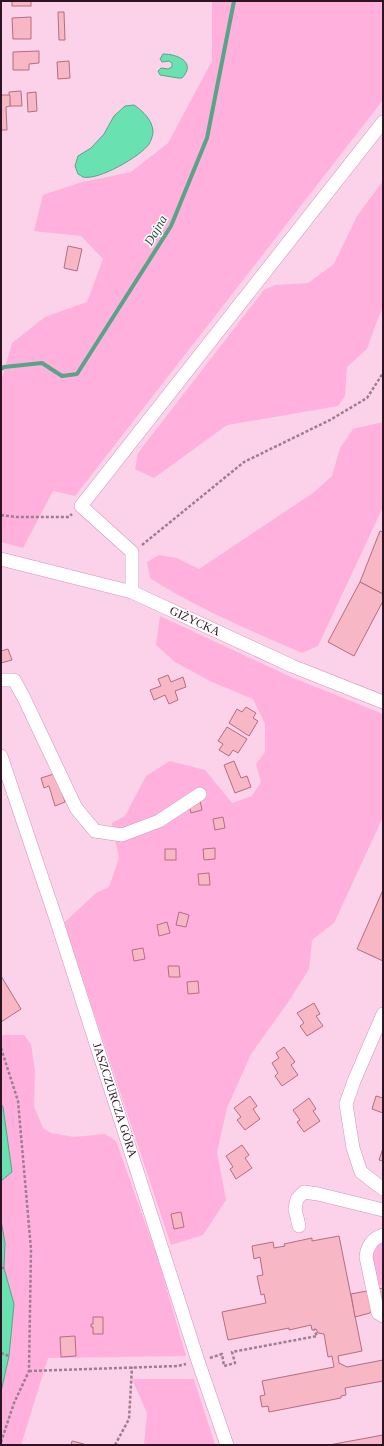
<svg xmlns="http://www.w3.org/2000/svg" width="384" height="1446" font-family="'Times New Roman',serif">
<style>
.green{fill:#ffb0dd}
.water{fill:#6ae1b1;stroke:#58a486}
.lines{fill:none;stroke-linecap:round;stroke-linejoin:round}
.stream{stroke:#58a486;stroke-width:4}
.building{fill:#f8b7c5;stroke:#b46e7f}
.minor-casing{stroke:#d493b8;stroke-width:14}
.path{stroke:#9f7d90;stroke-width:2.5;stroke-dasharray:3 2;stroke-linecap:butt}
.minor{stroke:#fff;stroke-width:13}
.labels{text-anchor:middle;stroke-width:3;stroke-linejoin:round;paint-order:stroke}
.street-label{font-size:12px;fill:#2d1423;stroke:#fff}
.water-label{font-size:13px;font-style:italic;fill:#295a46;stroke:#fff}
</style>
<rect width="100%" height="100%" fill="#fbd2e9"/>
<g class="green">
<path d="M 212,1 L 383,1 L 383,100 L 75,496 L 53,491 L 23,548 L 1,542 L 1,381 L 12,343 L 45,317 L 87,302 L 103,259 L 81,236 L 34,231 L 43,195 L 79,183 L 131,172 L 168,143 L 212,61 Z"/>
<path d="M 383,181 L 383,308 L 378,318 L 367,349 L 347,367 L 345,396 L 338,406 L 227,425 L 154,478 L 135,469 L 138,453 L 264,290 L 275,285 L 308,283 L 334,264 L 357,216 Z"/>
<path d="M 383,422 L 383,507 L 318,646 L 302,653 C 250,630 198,609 150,578 L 147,562 L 159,555 L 177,558 L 199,569 L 313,493 L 332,476 L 340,448 L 353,429 Z"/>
<path d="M 160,616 L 291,677 L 383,714 L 383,817 L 334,923 L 312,940 L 309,969 L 289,1001 L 251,1054 L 227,1108 L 217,1152 L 226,1200 L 203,1235 L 171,1245 L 64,923 L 96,893 L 109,887 L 119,858 L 112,823 L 125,816 L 146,776 L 170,761 L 205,770 L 232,803 L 252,796 L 261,782 L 256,764 L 265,752 L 265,724 L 253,699 L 212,682 L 175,662 L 156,645 Z"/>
<path d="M 1,1035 L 24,1035 L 31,1044 L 35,1071 L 34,1107 L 43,1128 L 51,1133 L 74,1137 L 105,1134 L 116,1141 L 158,1259 L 186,1356 L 48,1358 L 21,1445 L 1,1445 L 1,1392 L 9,1356 L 14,1304 L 4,1268 L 5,1243 L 1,1220 L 1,1181 L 12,1172 L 3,1107 L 1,1104 Z"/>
<path d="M 383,1242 L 383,1285 L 377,1286 C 374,1270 366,1252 383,1242 Z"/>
<path d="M 132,1379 L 194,1379 L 215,1445 L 144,1445 L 147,1413 Z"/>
</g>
<g class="water">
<path d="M 163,54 C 177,54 197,62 182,78 L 178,78 L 160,75 L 158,71 L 161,68 L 168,69 L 172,67 L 172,63 L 169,61 L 162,62 L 160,59 Z"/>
<path d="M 134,105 C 143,111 153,121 153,132 C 153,135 151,141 149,144 C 141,156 98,181 83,177 C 81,176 80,175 78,174 L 75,166 L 78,156 L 91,148 L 104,134 L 114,116 L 125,106 Z"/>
<path d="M 1,1104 L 3,1107 L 12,1172 L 1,1181 Z"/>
<path d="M 1,1220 L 5,1243 L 4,1268 L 14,1304 L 9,1356 L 1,1392 Z"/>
</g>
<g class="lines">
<path class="stream" d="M 1,369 L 4,367 L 42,363 L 62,376 L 77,374 L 171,226 L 207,138 L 234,1"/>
</g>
<g class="building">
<rect x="12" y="1" width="19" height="5"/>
<path d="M 58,12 L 64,12 L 65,40 L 59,40 Z"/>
<path d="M 31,17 L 31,39 L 13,39 L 12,18 Z"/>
<path d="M 39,51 L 39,63 L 29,64 L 29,70 L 13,70 L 13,52 Z"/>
<path d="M 69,61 L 70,78 L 58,79 L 57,62 Z"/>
<path d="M 21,91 L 22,106 L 10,106 L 9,92 Z"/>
<path d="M 36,92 L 37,111 L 28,112 L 27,93 Z"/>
<path d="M 1,95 L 10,95 L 10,106 L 6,107 L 7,130 L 1,130 Z"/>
<path d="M 68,246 L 82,249 L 77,271 L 64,268 Z"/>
<path d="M 380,531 L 383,532 L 383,594 L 360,582 Z"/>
<path d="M 360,582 L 383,594 L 383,601 L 354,656 L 328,642 Z"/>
<path d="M 8,649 L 12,660 L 1,663 L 1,651 Z"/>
<path d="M 168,675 L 171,682 L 183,677 L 186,687 L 175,691 L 178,700 L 169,704 L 165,695 L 154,700 L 150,690 L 161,686 L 158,679 Z"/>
<path d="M 246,707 L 256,713 L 253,718 L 258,721 L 249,736 L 229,723 L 237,709 L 242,712 Z"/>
<path d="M 227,727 L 247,739 L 238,753 L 233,750 L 229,756 L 219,750 L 223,744 L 218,741 Z"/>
<path d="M 234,761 L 241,778 L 247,776 L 251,787 L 235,793 L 224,765 Z"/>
<path d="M 57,773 L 58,779 L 65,802 L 55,806 L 49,786 L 44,788 L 41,778 Z"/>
<path d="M 200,800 L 202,810 L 191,813 L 188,802 Z"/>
<path d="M 223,817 L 225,828 L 215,830 L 213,819 Z"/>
<path d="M 215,848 L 215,859 L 204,860 L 203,849 Z"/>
<rect x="165" y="849" width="11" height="11"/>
<path d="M 209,873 L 210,885 L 199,885 L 198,874 Z"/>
<path d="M 383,890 L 383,961 L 357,949 Z"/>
<path d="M 179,912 L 189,915 L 186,927 L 176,925 Z"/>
<path d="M 167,922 L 170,933 L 159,936 L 157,925 Z"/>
<path d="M 143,948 L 145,959 L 134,961 L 132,950 Z"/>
<path d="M 168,966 L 179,966 L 180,977 L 169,977 Z"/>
<path d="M 1,976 L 21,1009 L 1,1022 Z"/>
<path d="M 198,981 L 199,993 L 188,994 L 187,982 Z"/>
<path d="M 314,1003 L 320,1014 L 316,1016 L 323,1026 L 307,1036 L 300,1026 L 304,1023 L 297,1013 Z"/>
<path d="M 284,1047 L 295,1062 L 291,1065 L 298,1075 L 282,1086 L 275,1076 L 278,1073 L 272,1063 L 279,1058 L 276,1053 Z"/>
<path d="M 250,1096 L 257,1106 L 253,1109 L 260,1119 L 245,1130 L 237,1120 L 241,1117 L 234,1108 Z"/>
<path d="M 376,1096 L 383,1098 L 383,1113 L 372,1109 Z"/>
<path d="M 309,1098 L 316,1109 L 313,1111 L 320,1121 L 304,1132 L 297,1122 L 300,1120 L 293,1110 Z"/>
<path d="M 242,1145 L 249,1155 L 245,1158 L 252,1168 L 236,1179 L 230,1169 L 233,1167 L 226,1156 Z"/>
<path d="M 383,1148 L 383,1161 L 379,1160 Z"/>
<path d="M 181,1212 L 184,1227 L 174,1229 L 171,1214 Z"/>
<path d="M 339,1236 L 362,1351 L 338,1356 L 339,1363 L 347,1367 L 383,1360 L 383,1381 L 345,1388 L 346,1395 L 341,1396 L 341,1398 L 269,1412 L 268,1406 L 262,1407 L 260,1396 L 265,1395 L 262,1381 L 334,1367 L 332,1356 L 328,1357 L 324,1334 L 318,1333 L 316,1329 L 312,1330 L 311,1325 L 289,1330 L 289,1328 L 228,1340 L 222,1312 L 266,1303 L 264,1294 L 261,1295 L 257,1276 L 263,1275 L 260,1257 L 254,1259 L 252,1246 L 273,1242 L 274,1248 L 285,1246 L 284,1244 L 312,1238 L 312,1241 Z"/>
<path d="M 383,1288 L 383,1297 L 370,1313 L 355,1317 L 351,1294 Z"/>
<path d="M 93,1317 L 103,1317 L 103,1334 L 93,1334 L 93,1327 L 91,1327 L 91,1324 L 93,1324 Z"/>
<path d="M 75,1336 L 76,1356 L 61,1357 L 60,1337 Z"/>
<path d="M 383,1435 L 383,1445 L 329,1445 Z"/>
<path d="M 72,1441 L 84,1444 L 84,1445 L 71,1445 Z"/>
</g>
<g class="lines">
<defs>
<g id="minor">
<path d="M 1,559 L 132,592 L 292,666 L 383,702"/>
<path d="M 132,592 L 132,552 L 81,506 L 383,122"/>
<path d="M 1,680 L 14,680 L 24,698 L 76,808 L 95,831 L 122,835 L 159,821 L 200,794"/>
<path d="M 1,756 L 57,922 L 198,1361 L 227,1445"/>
<path d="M 383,1014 L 354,1081 L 346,1104 L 353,1148 L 361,1172 L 383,1189"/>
<path d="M 299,1226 L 295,1209 L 297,1199 L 304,1192 L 318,1194 L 383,1210"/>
<path d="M 383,1235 C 373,1238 367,1246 366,1257 L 378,1313 L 383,1316"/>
</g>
</defs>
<use href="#minor" class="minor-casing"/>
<g class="path">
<path d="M 1,515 L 16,517 L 69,517 L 72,514"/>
<path d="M 142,545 L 244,462 L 330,420 L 367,398 L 383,373"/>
<path d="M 1,1048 L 18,1101 L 31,1249 L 29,1371 L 14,1403 L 1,1442"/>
<path d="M 1,1268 L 4,1268"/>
<path d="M 1,1353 L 9,1356"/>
<path d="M 210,1358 L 222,1354 L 224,1366 L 235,1363 L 232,1352 L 317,1336 L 314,1329"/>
<path d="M 29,1371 L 178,1366 L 186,1364"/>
<path d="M 115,1445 L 129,1419 L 132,1367"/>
</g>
<use href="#minor" class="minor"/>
</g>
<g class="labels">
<g class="street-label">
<text transform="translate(195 621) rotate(25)" y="4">GIŻYCKA</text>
<text transform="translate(115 1100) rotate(72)" y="4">JASZCZURCZA GÓRA</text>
</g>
<g class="water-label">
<text transform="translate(155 230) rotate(-60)" y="5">Dajna</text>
</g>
</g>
<rect width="384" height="1446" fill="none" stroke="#2d1423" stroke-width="4"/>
</svg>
